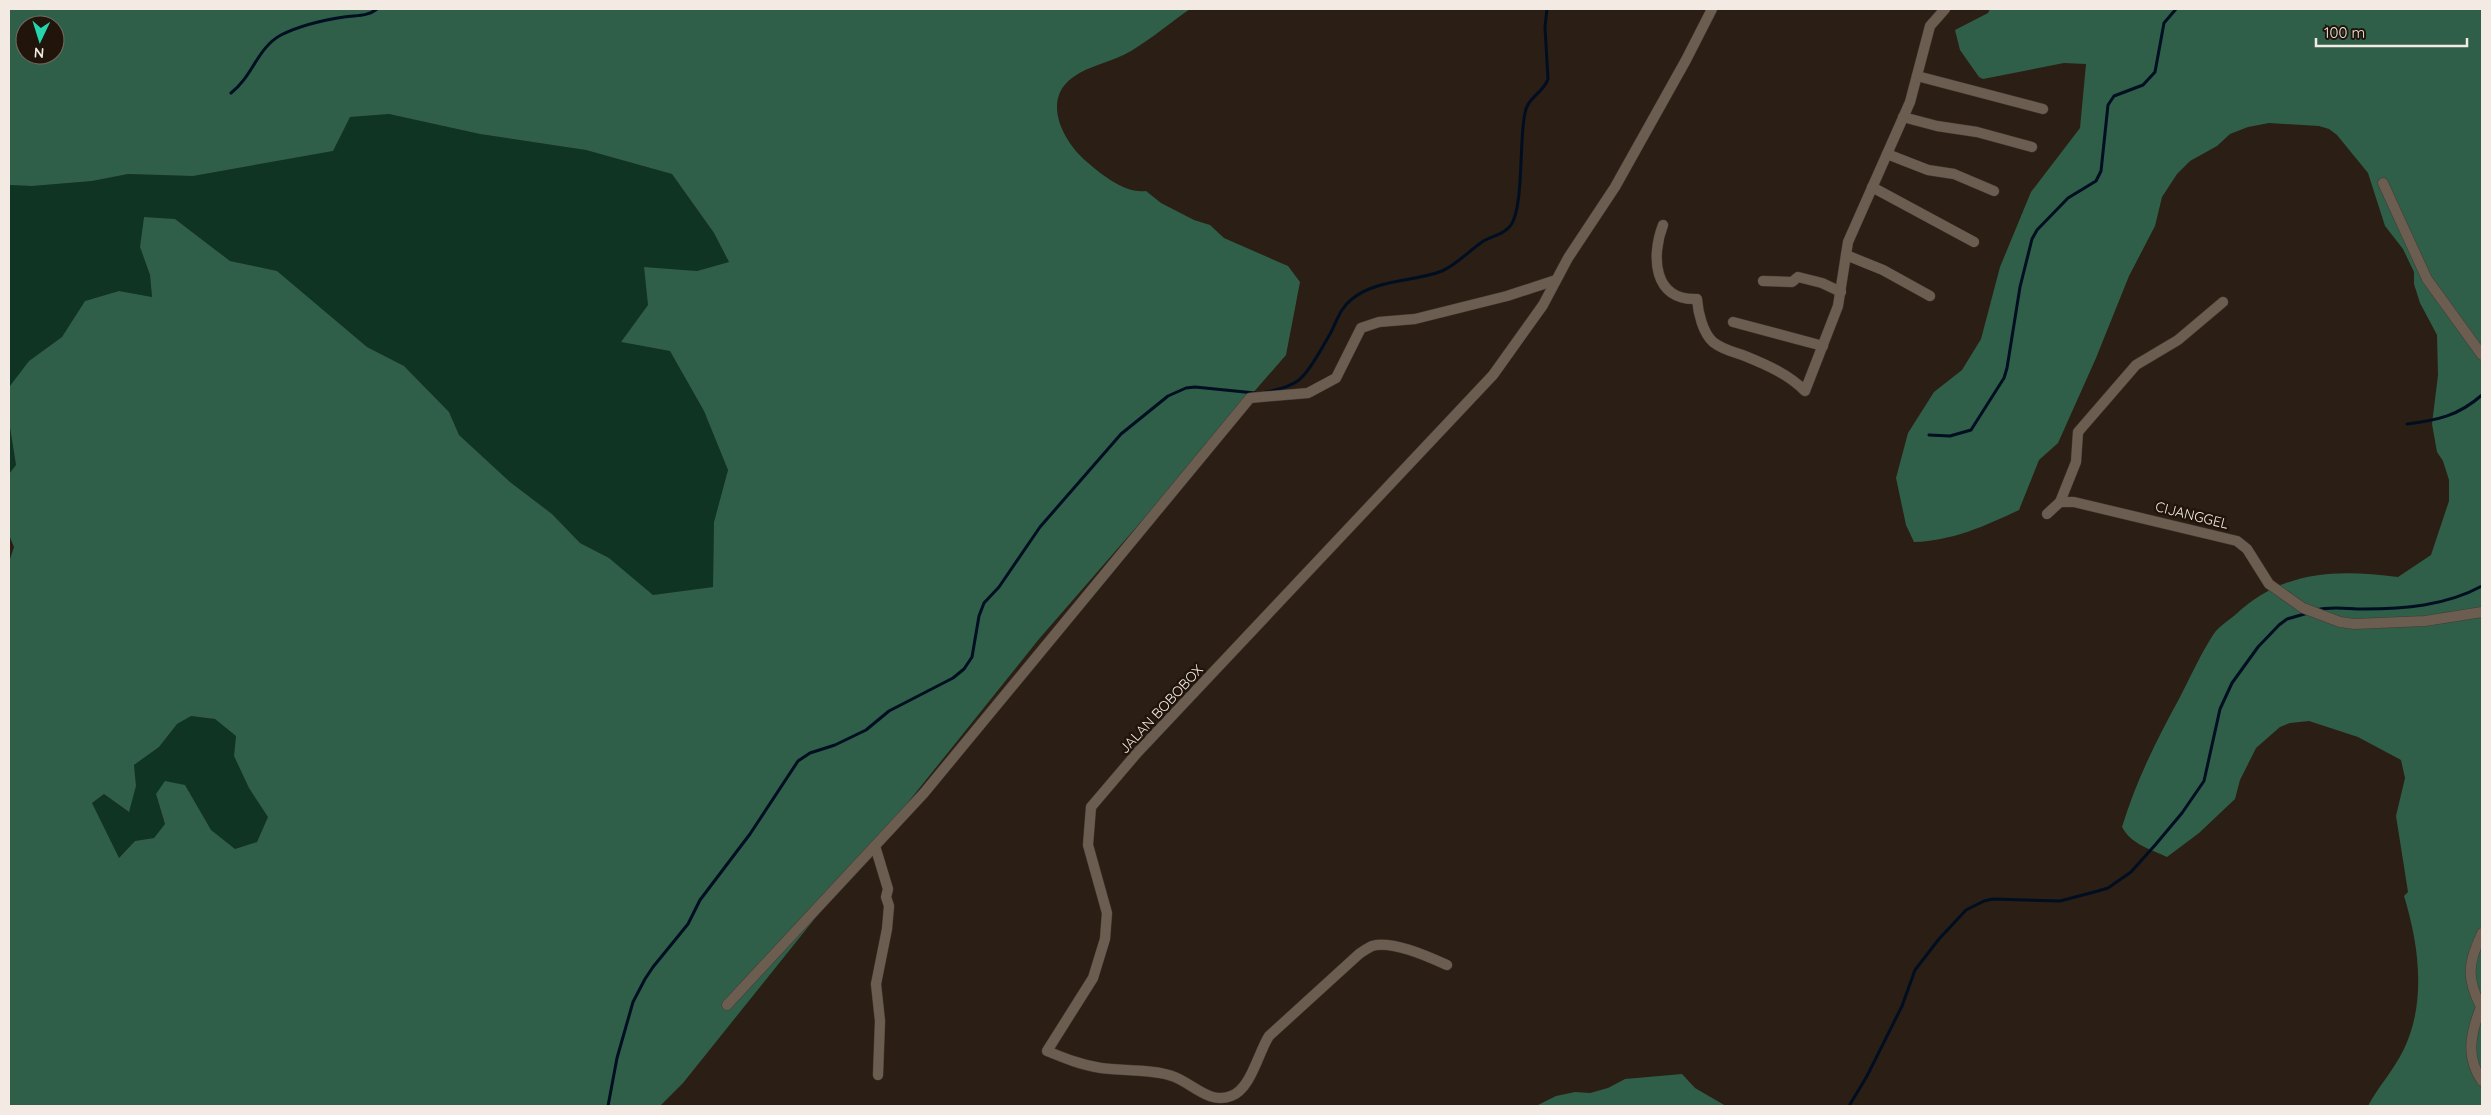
<svg xmlns="http://www.w3.org/2000/svg" width="2491" height="1115" font-family="Quicksand,sans-serif">
<style>
.green{fill:#103424}
.forest{fill:#2f5f48;fill-rule:evenodd}
.lines{fill:none;stroke-linecap:round;stroke-linejoin:round}
.stream{stroke:#000e21;stroke-width:3}
.minor-casing{stroke:#443a34;stroke-width:11}
.minor{stroke:#6c5d51;stroke-width:10}
.labels{text-anchor:middle;stroke-width:5;stroke-linejoin:round;paint-order:stroke}
.street-label{font-size:14px;fill:#f3eae3;stroke:#21150b}
</style>
<rect width="100%" height="100%" fill="#2b1e14"/>
<g class="green">
<path d="M 389,114 L 480,134 L 586,150 L 672,174 L 714,233 L 729,262 L 697,271 L 644,267 L 648,305 L 621,342 L 670,351 L 704,411 L 728,470 L 714,522 L 713,587 L 653,595 L 609,558 L 580,543 L 552,514 L 510,482 L 459,435 L 449,412 L 404,366 L 367,347 L 277,271 L 230,261 L 175,219 L 144,217 L 140,247 L 150,275 L 152,297 L 119,291 L 85,301 L 62,337 L 29,361 L 9,421 L 16,466 L 9,474 L 9,185 L 32,186 L 92,181 L 128,174 L 193,176 L 333,151 L 349,117 Z"/>
<path d="M 190,716 L 215,719 L 236,736 L 234,756 L 249,788 L 268,817 L 257,842 L 235,849 L 211,831 L 185,785 L 156,795 L 165,824 L 154,838 L 135,841 L 118,858 L 92,803 L 104,794 L 128,812 L 136,786 L 134,765 L 159,747 L 177,724 Z"/>
</g>
<g class="forest">
<path d="M 9,9 L 1190,9 C 1170,23 1151,39 1131,51 C 1113,62 1089,65 1072,78 C 1041,101 1064,143 1087,162 C 1102,175 1126,194 1146,191 L 1161,203 L 1194,220 L 1210,225 L 1224,238 L 1288,266 L 1300,282 L 1286,355 L 1039,639 L 683,1083 L 660,1106 L 9,1106 L 9,562 L 14,547 L 9,535 L 9,474 L 16,465 L 9,421 L 10,386 L 29,361 L 62,337 L 85,301 L 119,291 L 152,297 L 150,275 L 140,247 L 144,217 L 175,219 L 230,261 L 277,271 L 367,347 L 404,366 L 449,412 L 459,435 L 510,482 L 552,514 L 580,543 L 609,558 L 653,595 L 713,587 L 714,522 L 728,470 L 704,411 L 670,351 L 621,342 L 648,305 L 644,267 L 697,271 L 729,262 L 714,233 L 672,174 L 586,150 L 480,134 L 389,114 L 350,117 L 333,151 L 193,176 L 128,174 L 92,181 L 32,186 L 9,185 ZM 25,25 L 55,25 L 55,55 L 25,55 ZM 191,716 L 215,719 L 236,736 L 234,756 L 249,788 L 268,817 L 257,842 L 235,849 L 211,830 L 185,785 L 165,781 L 156,794 L 165,824 L 154,838 L 135,841 L 119,858 L 92,803 L 104,794 L 129,812 L 136,786 L 134,765 L 159,747 L 177,724 Z"/>
<path d="M 1990,9 L 2482,9 L 2482,1106 L 2368,1106 C 2378,1087 2393,1071 2403,1051 C 2427,1003 2419,945 2404,896 L 2408,892 L 2396,816 L 2405,778 L 2401,760 L 2358,737 L 2309,721 L 2290,723 L 2280,727 L 2256,748 L 2240,780 L 2235,799 L 2199,833 L 2167,857 C 2150,849 2131,844 2122,827 C 2136,781 2156,741 2179,699 C 2190,678 2200,655 2213,635 C 2218,627 2228,621 2235,615 C 2284,570 2336,569 2398,577 L 2431,555 L 2449,501 L 2449,480 L 2443,461 L 2437,452 L 2432,424 L 2438,375 L 2437,335 L 2420,303 L 2414,284 L 2414,272 L 2403,249 L 2385,226 L 2368,173 L 2337,135 L 2329,129 L 2319,126 L 2269,123 L 2248,127 L 2230,134 L 2217,146 L 2190,161 L 2177,174 L 2162,197 L 2155,226 L 2129,276 L 2096,358 L 2058,443 L 2039,460 L 2019,510 C 1985,526 1952,541 1914,542 L 1906,525 L 1896,478 L 1908,433 L 1934,392 L 1962,370 L 1981,339 L 2000,267 L 2031,192 L 2080,128 L 2086,64 L 2064,63 L 1983,79 L 1979,77 L 1960,50 L 1955,30 L 1988,13 Z"/>
<path d="M 1682,1074 L 1695,1088 L 1726,1106 L 1536,1106 L 1556,1096 L 1575,1092 L 1590,1093 L 1608,1088 L 1625,1079 Z"/>
</g>
<g class="lines">
<g class="stream">
<path d="M 231,93 C 253,76 257,48 281,35 C 299,26 324,20 344,17 C 356,15 367,17 377,9"/>
<path d="M 1266,392 C 1276,390 1294,386 1301,378 C 1311,369 1323,346 1330,334 C 1337,321 1340,308 1352,299 C 1376,279 1414,282 1442,271 C 1456,265 1469,251 1482,242 C 1491,236 1504,235 1511,225 C 1524,206 1519,138 1525,113 C 1527,98 1544,92 1548,79 L 1545,27 L 1547,9"/>
<path d="M 2407,424 C 2438,420 2458,416 2482,395"/>
<path d="M 1929,435 L 1950,436 L 1971,430 L 2004,378 L 2007,368 L 2020,287 L 2032,239 L 2037,230 L 2068,198 L 2096,181 L 2101,171 L 2108,105 L 2114,96 L 2143,85 L 2155,72 L 2164,23 L 2176,9"/>
<path d="M 2317,610 C 2330,606 2348,609 2363,609 C 2404,609 2445,606 2482,586"/>
<path d="M 608,1106 L 617,1058 L 633,1002 L 645,979 L 653,967 L 688,924 L 700,900 L 750,834 L 798,761 L 810,753 L 835,745 L 866,730 L 889,711 L 953,678 L 964,669 L 972,657 L 979,616 L 984,603 L 999,587 L 1040,527 L 1121,434 L 1168,396 L 1186,388 L 1195,387 L 1255,393"/>
<path d="M 1849,1106 L 1867,1076 L 1902,1006 L 1915,970 L 1939,939 L 1966,910 L 1984,901 L 1993,899 L 2060,901 L 2098,891 L 2108,888 L 2131,872 L 2156,844 L 2182,813 L 2204,781 L 2220,709 L 2232,683 L 2258,647 L 2279,625 L 2287,619 L 2308,613"/>
</g>
<defs>
<g id="minor">
<path d="M 1917,76 L 2043,109"/>
<path d="M 1903,117 L 1937,126 L 1977,132 L 2032,147"/>
<path d="M 1887,154 L 1928,170 L 1954,174 L 1994,191"/>
<path d="M 2383,183 L 2427,279 L 2482,355"/>
<path d="M 1872,187 L 1974,242"/>
<path d="M 1663,225 C 1651,256 1653,301 1697,299 C 1698,313 1703,333 1713,342 C 1723,350 1734,352 1745,356 C 1767,365 1788,374 1805,391 L 1838,306 L 1848,242 L 1910,102 L 1930,26 L 1945,9"/>
<path d="M 1846,255 L 1883,270 L 1930,296"/>
<path d="M 1763,281 L 1792,282 L 1798,277 L 1822,283 L 1841,292"/>
<path d="M 1733,322 L 1823,346"/>
<path d="M 2060,502 L 2076,462 L 2078,432 L 2136,365 L 2178,340 L 2223,302"/>
<path d="M 2047,514 L 2060,502 L 2074,502 L 2237,541 L 2247,549 L 2269,584 L 2303,608 L 2340,622 L 2354,624 L 2425,621 L 2482,612"/>
<path d="M 875,846 L 888,889 L 886,897 L 889,906 L 887,929 L 876,984 L 880,1021 L 878,1075"/>
<path d="M 2482,933 C 2468,963 2466,977 2481,1007 C 2471,1032 2465,1057 2482,1081"/>
<path d="M 1447,965 C 1429,957 1392,940 1372,946 C 1368,948 1363,951 1359,954 L 1269,1036 C 1258,1053 1251,1089 1231,1096 C 1209,1105 1191,1082 1172,1076 C 1154,1069 1121,1071 1101,1068 C 1081,1065 1064,1058 1047,1051 L 1093,978 L 1105,939 L 1107,913 L 1088,845 L 1091,807 L 1137,753 L 1493,375 L 1543,305 L 1568,258 L 1615,187 L 1686,60 L 1712,9"/>
<path d="M 727,1005 L 924,793 L 1250,398 L 1308,393 L 1336,378 L 1361,328 L 1379,322 L 1415,319 L 1507,296 L 1556,280"/>
</g>
</defs>
<use href="#minor" class="minor-casing"/>
<use href="#minor" class="minor"/>
</g>
<g class="labels">
<g class="street-label">
<text transform="translate(2192 515) rotate(14)" y="5">CIJANGGEL</text>
<text transform="translate(1161 709) rotate(-47)" y="5">JALAN BOBOBOX</text>
</g>
</g>
<rect width="2491" height="1115" fill="none" stroke="#f3eae3" stroke-width="20"/>
<g transform="translate(40 40) rotate(184)"><circle r="24" fill="#21150b" stroke="#756a61"/>
<path d="M0-4L9 19L0 12L-9 19Z" fill="#24d5ae"/>
<text y="-8" font-size="14" font-weight="bold" text-anchor="middle" fill="#f3eae3">N</text>
</g>
<path d="M2316 38v8h151v-8" fill="none" stroke="#f3eae3" stroke-width="2.5"/>
<text x="2324" y="38" font-size="15" fill="#f3eae3" stroke="#21150b" stroke-width="4" paint-order="stroke">100 m</text>
</svg>
